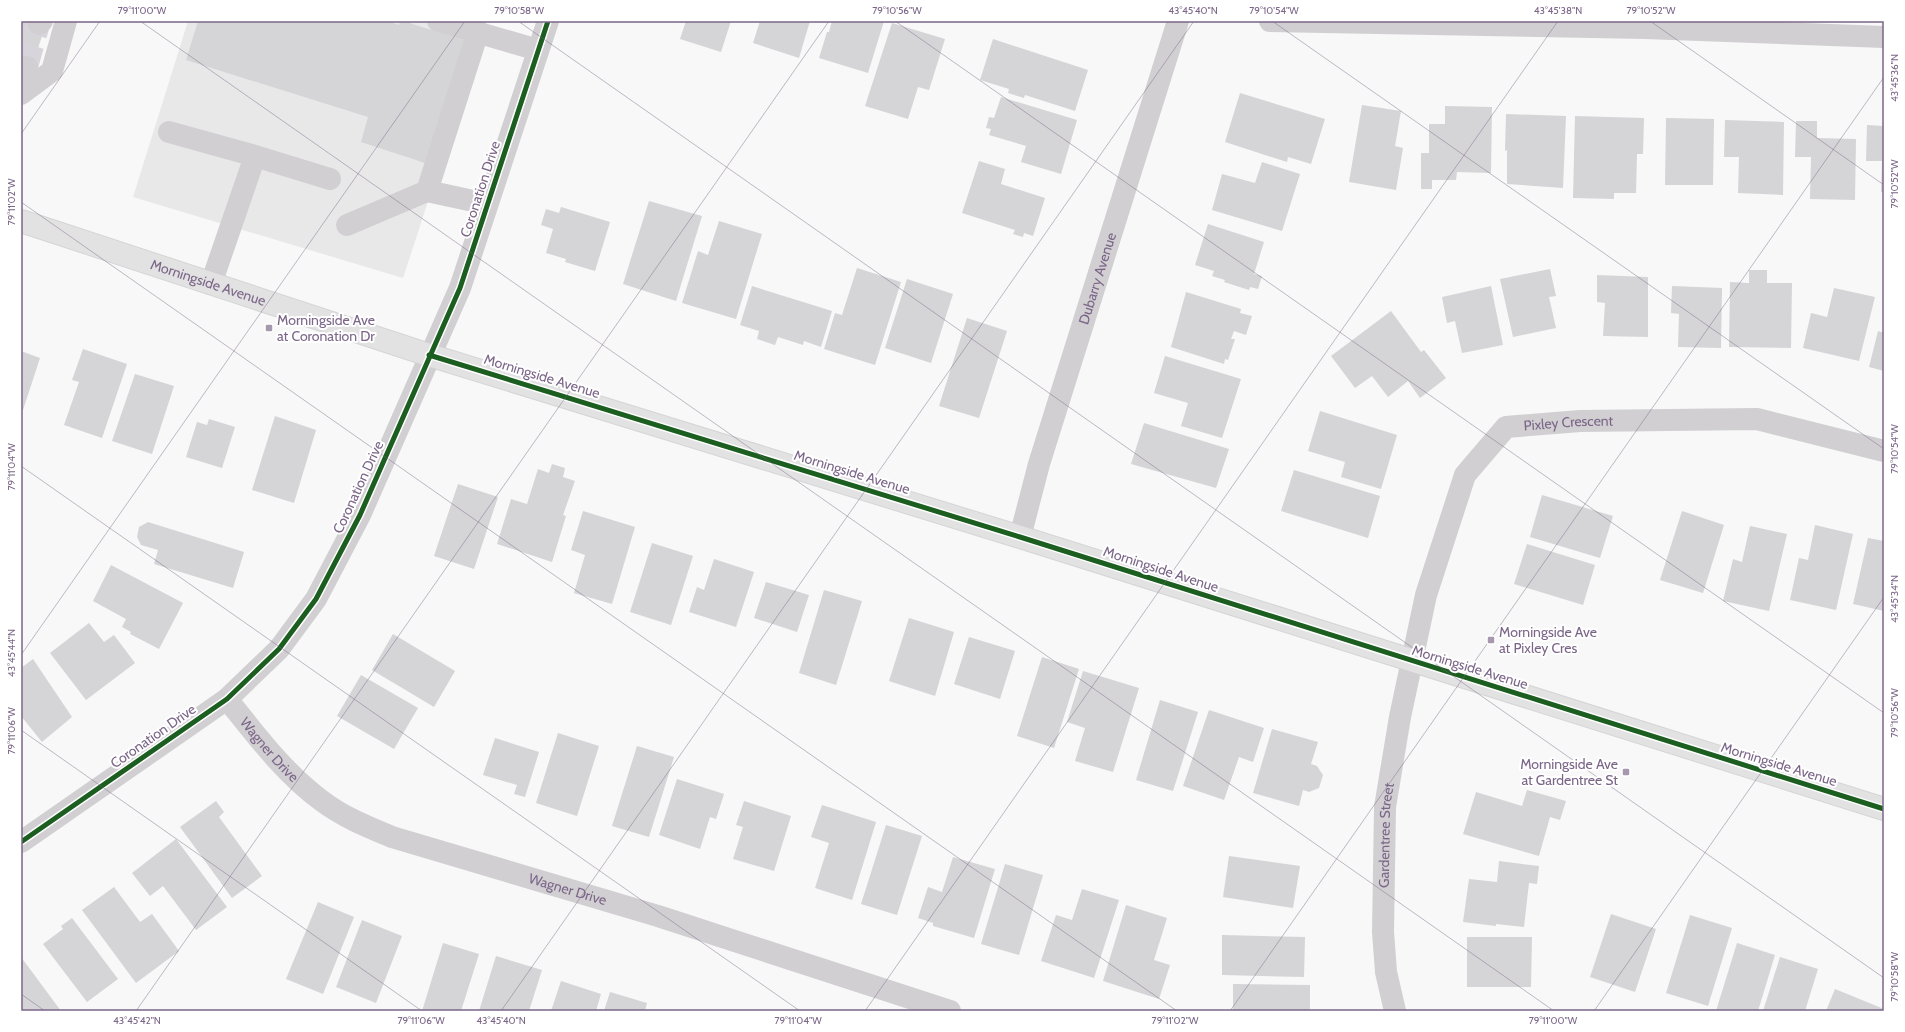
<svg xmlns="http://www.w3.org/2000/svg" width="1905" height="1032" font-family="Cabin,sans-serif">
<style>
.built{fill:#e8e8e9}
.building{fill:#d5d4d7}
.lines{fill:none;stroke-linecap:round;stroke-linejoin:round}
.minor-tunnel{stroke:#d8d4db;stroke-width:22;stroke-dasharray:22 11;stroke-linecap:butt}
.major-casing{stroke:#d5d5d6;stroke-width:24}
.minor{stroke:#d1cfd2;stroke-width:22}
.major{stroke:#e3e2e3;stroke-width:22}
.cycleway-casing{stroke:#fff;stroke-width:8}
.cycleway{stroke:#1b5e20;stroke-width:5}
.ticks{fill:none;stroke:#7b6688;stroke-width:1;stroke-opacity:0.45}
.poi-dot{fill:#a699af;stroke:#fff;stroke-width:1.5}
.labels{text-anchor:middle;stroke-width:4;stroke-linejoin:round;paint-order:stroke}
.street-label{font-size:14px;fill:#7b6688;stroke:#fff}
.poi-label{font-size:14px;fill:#7b6688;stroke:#fff;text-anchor:start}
.neatline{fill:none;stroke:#7b6688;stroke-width:1.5}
.ticks-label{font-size:10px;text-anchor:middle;fill:#7b6688}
</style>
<rect width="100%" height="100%" fill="#f7f8f7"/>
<path class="built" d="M 188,21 L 487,21 L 403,278 L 133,197 Z"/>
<g class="building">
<path d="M 21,21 L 29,21 L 45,26 L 32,68 L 21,65 Z"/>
<path d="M 198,21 L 387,21 L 399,25 L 400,21 L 403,21 L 467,41 L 428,164 L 361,142 L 368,117 L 186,60 Z"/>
<path d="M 686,21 L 731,21 L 721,52 L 680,39 Z"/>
<path d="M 760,21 L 810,21 L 799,58 L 753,43 Z"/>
<path d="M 832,21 L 884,21 L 868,73 L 819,58 L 827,32 L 829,32 Z"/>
<path d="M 892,23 L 945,39 L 929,90 L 918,87 L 908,119 L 865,106 Z"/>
<path d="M 993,39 L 1088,70 L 1075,111 L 1025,95 L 1024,98 L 1008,93 L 1009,89 L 980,80 Z"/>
<path d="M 1240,93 L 1325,119 L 1311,164 L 1288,157 L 1287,162 L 1225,142 Z"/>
<path d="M 1001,97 L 1077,120 L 1061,174 L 1021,162 L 1026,146 L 989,135 L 991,129 L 986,128 L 989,117 L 994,118 Z"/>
<path d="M 1362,105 L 1401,111 L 1395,146 L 1403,148 L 1396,190 L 1349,182 Z"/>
<path d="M 1445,106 L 1492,107 L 1491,173 L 1457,172 L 1456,180 L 1432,180 L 1432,189 L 1421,189 L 1421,153 L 1429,153 L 1429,124 L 1445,124 Z"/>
<path d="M 1506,114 L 1566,116 L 1563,188 L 1507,184 L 1507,150 L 1505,151 Z"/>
<path d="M 1575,116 L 1644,118 L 1643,154 L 1637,154 L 1636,193 L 1614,193 L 1614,199 L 1573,198 Z"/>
<path d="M 1666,118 L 1714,119 L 1713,185 L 1665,185 Z"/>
<path d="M 1725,120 L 1784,122 L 1783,195 L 1738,193 L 1739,157 L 1724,157 Z"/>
<path d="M 1796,121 L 1817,121 L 1817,138 L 1856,139 L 1855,200 L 1810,199 L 1811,157 L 1795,157 Z"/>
<path d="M 1867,125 L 1884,126 L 1884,192 L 1881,192 L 1882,161 L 1866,161 Z"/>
<path d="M 979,161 L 1005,169 L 1001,184 L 1045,198 L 1033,236 L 1024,233 L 1023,237 L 1013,234 L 1015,230 L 962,213 Z"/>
<path d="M 1262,162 L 1300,174 L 1282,231 L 1212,210 L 1222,174 L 1255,183 Z"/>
<path d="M 649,201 L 702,216 L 676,301 L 623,284 Z"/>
<path d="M 561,207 L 610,222 L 595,271 L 565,262 L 566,259 L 546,253 L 553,229 L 541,225 L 546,209 L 559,213 Z"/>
<path d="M 719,221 L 762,234 L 736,319 L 682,303 L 698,251 L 708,255 Z"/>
<path d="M 1208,224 L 1264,242 L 1254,274 L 1262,276 L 1258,289 L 1250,287 L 1249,290 L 1224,282 L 1225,280 L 1212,276 L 1214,271 L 1195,265 Z"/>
<path d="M 857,268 L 901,282 L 875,365 L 824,349 L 835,313 L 842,315 Z"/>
<path d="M 1550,269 L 1556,296 L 1549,297 L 1556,328 L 1513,337 L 1500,279 Z"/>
<path d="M 1749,270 L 1767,270 L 1767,283 L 1792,283 L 1791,348 L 1729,347 L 1730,282 L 1749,283 Z"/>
<path d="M 1597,275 L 1648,277 L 1648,337 L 1603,336 L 1605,303 L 1597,302 Z"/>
<path d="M 907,279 L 953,294 L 931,363 L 885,348 Z"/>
<path d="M 752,286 L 832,311 L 821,347 L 804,341 L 803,345 L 778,337 L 775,345 L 757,339 L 759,331 L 740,325 Z"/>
<path d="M 1491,286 L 1503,345 L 1462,353 L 1455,321 L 1447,323 L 1442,297 Z"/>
<path d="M 1672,286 L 1722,288 L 1721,348 L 1678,347 L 1679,314 L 1671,313 Z"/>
<path d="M 1834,288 L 1875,297 L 1859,361 L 1803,348 L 1811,313 L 1827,317 Z"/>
<path d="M 1186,292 L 1241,309 L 1240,313 L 1252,316 L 1246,335 L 1234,331 L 1231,339 L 1235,339 L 1228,360 L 1225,359 L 1224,364 L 1171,347 Z"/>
<path d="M 1391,311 L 1421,352 L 1424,350 L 1446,378 L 1420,398 L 1408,381 L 1388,397 L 1372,376 L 1355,388 L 1331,356 Z"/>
<path d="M 967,318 L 1007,331 L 979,418 L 939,406 Z"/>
<path d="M 1878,331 L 1884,333 L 1884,371 L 1869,367 Z"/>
<path d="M 83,349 L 127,364 L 102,438 L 64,425 L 79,382 L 72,380 Z"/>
<path d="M 21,351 L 40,358 L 23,410 L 21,410 Z"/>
<path d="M 1165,356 L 1241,379 L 1222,438 L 1181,426 L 1188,403 L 1154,393 Z"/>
<path d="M 135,374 L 174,386 L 152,454 L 112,441 Z"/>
<path d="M 1320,411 L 1397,435 L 1381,489 L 1341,477 L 1345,462 L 1308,451 Z"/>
<path d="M 275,416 L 316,430 L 294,503 L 252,490 Z"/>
<path d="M 209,419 L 235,427 L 222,468 L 186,457 L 197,422 L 207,425 Z"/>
<path d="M 1144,423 L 1229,449 L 1216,488 L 1131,464 Z"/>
<path d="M 552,464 L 565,468 L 563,477 L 575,481 L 563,515 L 566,516 L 552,562 L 497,544 L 511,499 L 527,504 L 538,469 L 549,473 Z"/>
<path d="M 1294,470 L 1380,496 L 1368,538 L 1281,511 Z"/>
<path d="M 458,484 L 498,497 L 474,569 L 434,556 Z"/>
<path d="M 1542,495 L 1613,516 L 1600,558 L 1530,537 Z"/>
<path d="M 583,511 L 635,527 L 612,604 L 574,593 L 585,555 L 571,550 Z"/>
<path d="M 1682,511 L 1724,525 L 1703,593 L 1660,580 Z"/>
<path d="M 148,522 L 244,552 L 233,588 L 154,564 L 158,550 L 141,545 L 137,537 L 139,527 Z"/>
<path d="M 1815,525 L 1853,534 L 1836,610 L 1790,600 L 1799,558 L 1808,560 Z"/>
<path d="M 1750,526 L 1787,534 L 1769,611 L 1723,601 L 1733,559 L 1742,562 Z"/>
<path d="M 1868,538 L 1884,541 L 1884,611 L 1853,604 Z"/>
<path d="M 652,543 L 693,556 L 671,625 L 630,612 Z"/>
<path d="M 1527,544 L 1595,565 L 1583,605 L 1514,584 Z"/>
<path d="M 714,559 L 754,572 L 736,627 L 689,612 L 697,587 L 704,590 Z"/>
<path d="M 111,565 L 183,603 L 159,649 L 130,634 L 131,632 L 122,627 L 126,619 L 93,601 Z"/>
<path d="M 766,582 L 809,595 L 797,632 L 754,618 Z"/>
<path d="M 824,590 L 862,601 L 836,685 L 799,673 Z"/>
<path d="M 909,618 L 954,632 L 935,696 L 889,681 Z"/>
<path d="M 89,623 L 104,642 L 114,635 L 135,663 L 86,700 L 50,653 Z"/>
<path d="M 393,634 L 455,671 L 434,707 L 372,670 Z"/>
<path d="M 969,637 L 1015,651 L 1000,699 L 954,684 Z"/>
<path d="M 1042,657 L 1079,669 L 1054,748 L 1017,736 Z"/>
<path d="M 33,659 L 72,717 L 42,742 L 21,716 L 21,668 Z"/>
<path d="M 1083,671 L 1139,688 L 1113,772 L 1075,761 L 1085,728 L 1067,722 Z"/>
<path d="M 361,675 L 418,708 L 394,749 L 337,716 Z"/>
<path d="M 1160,700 L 1198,712 L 1173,791 L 1136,780 Z"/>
<path d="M 1209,710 L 1264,728 L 1253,762 L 1239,757 L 1224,800 L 1183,786 Z"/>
<path d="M 1272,729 L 1318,742 L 1311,764 L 1317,766 L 1323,775 L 1319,788 L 1309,792 L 1303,790 L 1299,806 L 1253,793 Z"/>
<path d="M 558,733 L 599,746 L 577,816 L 536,803 Z"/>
<path d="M 495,738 L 539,752 L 525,797 L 514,794 L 517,785 L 483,775 Z"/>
<path d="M 637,746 L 674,757 L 649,837 L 612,826 Z"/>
<path d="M 677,779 L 724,794 L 716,819 L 710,817 L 700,849 L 659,835 Z"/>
<path d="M 1527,790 L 1566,801 L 1560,820 L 1550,817 L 1539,856 L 1463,834 L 1476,792 L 1522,806 Z"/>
<path d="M 216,801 L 224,812 L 219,817 L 262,876 L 232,898 L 180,827 Z"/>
<path d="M 744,801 L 791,816 L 774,871 L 733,859 L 743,827 L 736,825 Z"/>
<path d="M 822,805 L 876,822 L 852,900 L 815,888 L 829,843 L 811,837 Z"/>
<path d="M 886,825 L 922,836 L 897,915 L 861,904 Z"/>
<path d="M 176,839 L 227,907 L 196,930 L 163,886 L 150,896 L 132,873 Z"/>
<path d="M 1229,856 L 1300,866 L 1293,908 L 1223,897 Z"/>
<path d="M 953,857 L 995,869 L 974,938 L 933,926 L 933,923 L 918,918 L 928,887 L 942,892 Z"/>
<path d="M 1499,861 L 1539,866 L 1537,884 L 1529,883 L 1524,927 L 1496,924 L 1496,926 L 1463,922 L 1469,879 L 1497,882 Z"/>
<path d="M 1005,864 L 1043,875 L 1019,955 L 981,944 Z"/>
<path d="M 114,887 L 140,922 L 152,914 L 179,951 L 136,983 L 82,910 Z"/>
<path d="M 1082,889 L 1119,900 L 1094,978 L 1041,961 L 1056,915 L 1072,920 Z"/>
<path d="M 318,902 L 354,917 L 323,994 L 286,979 Z"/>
<path d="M 1126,905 L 1167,918 L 1154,960 L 1170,965 L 1159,999 L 1103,981 Z"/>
<path d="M 1611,914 L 1656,929 L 1635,992 L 1590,977 Z"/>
<path d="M 1690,915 L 1732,928 L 1708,1006 L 1666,993 Z"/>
<path d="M 72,918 L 118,979 L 87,1002 L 43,944 L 63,929 L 61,926 Z"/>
<path d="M 362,920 L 402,936 L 376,1003 L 336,987 Z"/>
<path d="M 1222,935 L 1305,937 L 1304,977 L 1222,975 Z"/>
<path d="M 1467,937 L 1532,937 L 1531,987 L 1467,987 Z"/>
<path d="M 443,943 L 479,954 L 461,1011 L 422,1011 Z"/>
<path d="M 1737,943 L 1775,955 L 1758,1011 L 1716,1011 Z"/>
<path d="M 496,956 L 542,970 L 529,1011 L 479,1011 Z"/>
<path d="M 21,957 L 61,1011 L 21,1011 Z"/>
<path d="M 1780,957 L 1818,969 L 1805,1011 L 1763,1011 Z"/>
<path d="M 561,981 L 601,994 L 596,1011 L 551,1011 Z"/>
<path d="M 1233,984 L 1310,985 L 1310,1011 L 1233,1011 Z"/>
<path d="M 1835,989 L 1884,1009 L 1884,1011 L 1826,1011 Z"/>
<path d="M 610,992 L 647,1003 L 645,1011 L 604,1011 Z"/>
</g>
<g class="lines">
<path class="minor-tunnel" d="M 27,67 L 39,24"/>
<defs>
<g id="major">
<path id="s4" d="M 21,221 L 429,355 L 1020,537 L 1884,809"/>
</g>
</defs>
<use href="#major" class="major-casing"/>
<g class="minor">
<path d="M 438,21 L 538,50"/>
<path d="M 1270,21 L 1645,28 L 1884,37"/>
<path d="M 39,24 L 42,21"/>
<path d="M 21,88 L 27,67"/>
<path d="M 21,94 L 52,71 L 66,21"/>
<path d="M 169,132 L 255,156"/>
<path d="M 427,191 L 487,204"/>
<path d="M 347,225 L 427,191 L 478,32"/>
<path d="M 211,284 L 255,156 L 330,179"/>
<path id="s1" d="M 1020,537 L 1039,464 L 1178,21"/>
<path id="s2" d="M 227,699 C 256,735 284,773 322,801 C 343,817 368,827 392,837 L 658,916 L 950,1011"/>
<path d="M 21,842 L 227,699 L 279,649 L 316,599 L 360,515 L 460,288 L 548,21"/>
<path id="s3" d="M 1395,1011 L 1386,972 L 1383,932 L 1385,807 L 1400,717 L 1426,595 L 1465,475 L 1506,427 L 1580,421 L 1757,419 L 1884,451"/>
</g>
<use href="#major" class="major"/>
<defs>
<g id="cycleway">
<path d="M 429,355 L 1020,537 L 1884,809"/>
<path d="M 21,842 L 227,699 L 279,649 L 316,599 L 360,515 L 460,288 L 548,21"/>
</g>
</defs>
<use href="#cycleway" class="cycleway-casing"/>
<use href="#cycleway" class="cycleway"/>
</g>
<path class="ticks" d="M 140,21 L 1554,1011M 518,21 L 1884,978M 895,21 L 1884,713M 1272,21 L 1884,449M 1650,21 L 1884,185M 21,134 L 100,21M 21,202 L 1177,1011M 21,466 L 800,1011M 21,655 L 465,21M 21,730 L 422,1011M 21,994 L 45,1011M 136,1011 L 829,21M 501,1011 L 1194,21M 865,1011 L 1558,21M 1230,1011 L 1884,77M 1594,1011 L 1884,597"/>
<g class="poi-dot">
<rect x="265" y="324" width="8" height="8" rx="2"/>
<rect x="1487" y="636" width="8" height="8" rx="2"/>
<rect x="1622" y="768" width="8" height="8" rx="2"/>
</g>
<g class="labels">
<g class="street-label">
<text transform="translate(480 189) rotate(-72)" y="5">Coronation Drive</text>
<text dy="5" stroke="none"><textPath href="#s1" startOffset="270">Dubarry Avenue</textPath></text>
<text dy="5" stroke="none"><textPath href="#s4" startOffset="197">Morningside Avenue</textPath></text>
<text transform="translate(542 376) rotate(17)" y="5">Morningside Avenue</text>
<text dy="5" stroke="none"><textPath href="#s3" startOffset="673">Pixley Crescent</textPath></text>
<text transform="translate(852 472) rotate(17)" y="5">Morningside Avenue</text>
<text transform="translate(358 487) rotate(-65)" y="5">Coronation Drive</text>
<text transform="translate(1161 569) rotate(18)" y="5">Morningside Avenue</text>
<text transform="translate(1470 667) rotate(17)" y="5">Morningside Avenue</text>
<text transform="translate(153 736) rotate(-35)" y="5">Coronation Drive</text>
<text dy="5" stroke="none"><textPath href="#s2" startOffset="66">Wagner Drive</textPath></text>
<text transform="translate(1779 764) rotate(17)" y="5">Morningside Avenue</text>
<text dy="5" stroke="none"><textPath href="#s3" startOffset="177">Gardentree Street</textPath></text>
<text dy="5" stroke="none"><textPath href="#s2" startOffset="402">Wagner Drive</textPath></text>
</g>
<g class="poi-label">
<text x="277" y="325">Morningside Ave<tspan x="277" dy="16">at Coronation Dr</tspan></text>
<text x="1499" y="637">Morningside Ave<tspan x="1499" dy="16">at Pixley Cres</tspan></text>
<text x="1618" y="769" text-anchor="end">Morningside Ave<tspan x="1618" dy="16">at Gardentree St</tspan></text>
</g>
</g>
<rect width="1905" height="1032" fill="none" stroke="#ffffff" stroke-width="44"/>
<rect x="22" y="22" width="1861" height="988" class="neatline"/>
<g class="ticks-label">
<text x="142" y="14">79°11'00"W</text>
<text x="519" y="14">79°10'58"W</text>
<text x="897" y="14">79°10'56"W</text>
<text x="1193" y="14">43°45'40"N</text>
<text x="1274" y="14">79°10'54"W</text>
<text x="1558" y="14">43°45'38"N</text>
<text x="1651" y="14">79°10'52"W</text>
<text transform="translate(1894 78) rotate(-90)" y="4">43°45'36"N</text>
<text transform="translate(1894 184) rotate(-90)" y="4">79°10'52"W</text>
<text transform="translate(11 202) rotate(-90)" y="4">79°11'02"W</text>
<text transform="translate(1894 449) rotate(-90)" y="4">79°10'54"W</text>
<text transform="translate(11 467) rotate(-90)" y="4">79°11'04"W</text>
<text transform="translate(1894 599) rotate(-90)" y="4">43°45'34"N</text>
<text transform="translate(11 653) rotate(-90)" y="4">43°45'44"N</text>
<text transform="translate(1894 713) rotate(-90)" y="4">79°10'56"W</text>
<text transform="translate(11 731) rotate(-90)" y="4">79°11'06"W</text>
<text transform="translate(1894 977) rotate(-90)" y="4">79°10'58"W</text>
<text x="137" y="1024">43°45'42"N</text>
<text x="421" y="1024">79°11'06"W</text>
<text x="501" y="1024">43°45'40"N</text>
<text x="798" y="1024">79°11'04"W</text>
<text x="1175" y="1024">79°11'02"W</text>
<text x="1553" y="1024">79°11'00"W</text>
</g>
</svg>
